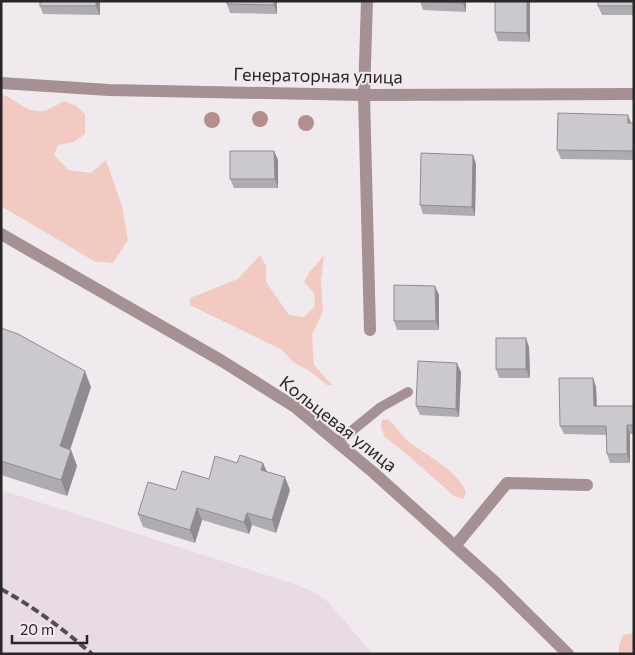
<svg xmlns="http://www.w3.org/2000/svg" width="635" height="655" font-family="Commissioner,sans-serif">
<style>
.built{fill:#e8dbe5}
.green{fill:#f2cac1}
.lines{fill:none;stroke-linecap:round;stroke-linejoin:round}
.service{stroke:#a59094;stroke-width:10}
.minor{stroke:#a59094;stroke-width:12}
.tertiary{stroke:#a59094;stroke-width:12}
.rail{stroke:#514e50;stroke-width:4;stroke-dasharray:8 4;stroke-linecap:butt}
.tree{fill:#b38e8a}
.wall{fill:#afacb1}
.shaded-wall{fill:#8e8c90}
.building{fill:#cbc8ce;stroke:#8e8c90}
.labels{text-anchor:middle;stroke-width:4;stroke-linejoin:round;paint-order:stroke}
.street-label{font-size:18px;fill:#282627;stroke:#f0eaef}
</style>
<rect width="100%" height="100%" fill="#f0eaef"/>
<path class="built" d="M 1,490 L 297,585 L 314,592 L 328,602 L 373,654 L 1,654 Z"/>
<g class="green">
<path d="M 1,94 C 16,99 26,113 42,111 C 49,110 58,104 64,101 L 75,105 L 85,114 L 85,134 L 74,142 L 58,145 L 54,155 L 68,170 L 91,173 L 106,160 L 122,206 L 128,240 L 113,263 L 94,261 L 1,206 Z"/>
<path d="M 260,255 L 266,266 L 266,282 L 289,315 L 304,317 L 315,306 L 314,293 L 304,282 L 309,273 L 324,255 L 321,280 L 323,311 L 312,335 L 314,365 L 332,385 L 327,385 L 308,370 L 293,362 L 282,350 L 190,305 L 190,298 L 238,279 Z"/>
<path d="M 388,419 C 396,426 401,435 409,442 C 426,455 460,472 466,493 L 463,499 L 454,496 L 403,451 L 385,437 L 381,428 L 382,420 Z"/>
<path d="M 634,633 L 634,654 L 619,654 L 619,646 L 623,635 Z"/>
</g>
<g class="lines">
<path class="service" d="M 338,442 L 381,407 L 408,392"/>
<g class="minor">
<path d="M 367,1 L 364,95 L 370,330"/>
<path d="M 1,83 L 109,90 L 364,95 L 634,94"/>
<path d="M 455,546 L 507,483 L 587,485"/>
</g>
<path class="tertiary" d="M 1,234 L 222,361 L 295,407 L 374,473 L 496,583 L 568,654"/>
<path class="rail" d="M 1,589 C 34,607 63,629 92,654"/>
</g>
<g class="tree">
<circle cx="260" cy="119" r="8"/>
<circle cx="212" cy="120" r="8"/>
<circle cx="306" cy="123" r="8"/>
</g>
<g class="wall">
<path d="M 40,1 L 100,1 L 100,15 L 43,14 L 40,6 Z"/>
<path d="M 227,1 L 277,1 L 277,14 L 230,13 L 227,4 Z"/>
<path d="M 420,1 L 466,1 L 466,12 L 423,10 Z"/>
<path d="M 495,1 L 530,1 L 530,42 L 498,41 L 495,32 Z"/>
<path d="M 634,1 L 634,15 L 602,15 L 598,6 Z"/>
<path d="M 628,115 L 631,123 L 634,123 L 634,160 L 561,159 L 557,150 Z"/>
<path d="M 274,151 L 278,160 L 278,188 L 234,188 L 230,179 Z"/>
<path d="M 473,155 L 476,164 L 475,216 L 423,214 L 420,205 Z"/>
<path d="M 439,295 L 439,330 L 397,330 L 394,321 Z"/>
<path d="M 1,328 L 91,387 L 70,449 L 71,450 L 77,466 L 67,496 L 1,475 Z"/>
<path d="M 529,347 L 530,378 L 499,378 L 496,369 Z"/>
<path d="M 461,372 L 459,417 L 420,415 L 416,406 Z"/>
<path d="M 593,378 L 596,387 L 597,406 L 634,406 L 634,434 L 630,434 L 630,463 L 610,463 L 607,454 L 606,435 L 564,434 L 560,426 Z"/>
<path d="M 237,463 L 263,463 L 267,472 L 290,490 L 276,533 L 252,525 L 249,534 L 202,520 L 195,543 L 143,527 L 138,514 L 176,490 L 209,479 Z"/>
</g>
<g class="shaded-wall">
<path d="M 96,1 L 100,1 L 100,15 L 96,6 Z"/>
<path d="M 274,1 L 277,1 L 277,14 L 274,5 Z"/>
<path d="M 463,1 L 466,1 L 466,12 L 463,3 Z"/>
<path d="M 527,1 L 530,1 L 530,42 L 527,33 Z"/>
<path d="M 628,115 L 631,124 L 628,123 Z"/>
<path d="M 274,151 L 278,160 L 278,188 L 275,179 Z"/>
<path d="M 473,155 L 476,164 L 475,216 L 472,207 Z"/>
<path d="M 435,286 L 439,295 L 439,330 L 436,321 Z"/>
<path d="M 526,338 L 529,347 L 530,378 L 526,369 Z"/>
<path d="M 457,363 L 461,372 L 459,417 L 456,409 Z"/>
<path d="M 85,371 L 91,387 L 66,462 L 60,446 Z"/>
<path d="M 593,378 L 596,387 L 597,415 L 594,406 Z"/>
<path d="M 627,425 L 630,434 L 630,463 L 627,454 Z"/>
<path d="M 71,450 L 77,466 L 67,496 L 61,480 Z"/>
<path d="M 263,463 L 268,475 L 261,470 Z"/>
<path d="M 285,477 L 290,490 L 276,533 L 272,520 Z"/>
<path d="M 197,508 L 202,520 L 195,543 L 190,530 Z"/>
<path d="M 247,513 L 252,525 L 249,534 L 244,522 Z"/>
</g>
<g class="building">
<rect x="40" y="1" width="56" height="5"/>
<path d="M 227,1 L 274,1 L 274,5 L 227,4 Z"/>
<path d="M 420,1 L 463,1 L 463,3 Z"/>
<path d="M 495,1 L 527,1 L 527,33 L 495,32 Z"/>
<rect x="598" y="1" width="36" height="5"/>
<path d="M 558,113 L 628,115 L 628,123 L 634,123 L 634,151 L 557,150 Z"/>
<path d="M 230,151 L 274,151 L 275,179 L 230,179 Z"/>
<path d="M 421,153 L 473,155 L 472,207 L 420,205 Z"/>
<path d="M 394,285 L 435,286 L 436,321 L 394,321 Z"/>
<path d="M 1,328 L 18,334 L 85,371 L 60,446 L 71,450 L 61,480 L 1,461 Z"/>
<rect x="496" y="338" width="30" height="31"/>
<path d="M 418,361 L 457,363 L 456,409 L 416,406 Z"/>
<path d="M 559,378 L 593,378 L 594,406 L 634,406 L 634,425 L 627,425 L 627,454 L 607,454 L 606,426 L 560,426 Z"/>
<path d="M 240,455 L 263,463 L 261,470 L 285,477 L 272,520 L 247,513 L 244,522 L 197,508 L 190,530 L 138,514 L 148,482 L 176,490 L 182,471 L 209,479 L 215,456 L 237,463 Z"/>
</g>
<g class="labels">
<g class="street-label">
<text transform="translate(318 76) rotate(1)" y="6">Генераторная улица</text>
<text transform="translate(338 424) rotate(38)" y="6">Кольцевая улица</text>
</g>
</g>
<rect width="635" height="655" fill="none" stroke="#282627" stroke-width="5"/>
<path d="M12 635v8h75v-8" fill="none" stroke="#282627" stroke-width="2.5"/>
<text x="20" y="635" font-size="15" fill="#282627" stroke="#f0eaef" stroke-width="4" paint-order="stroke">20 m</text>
</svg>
